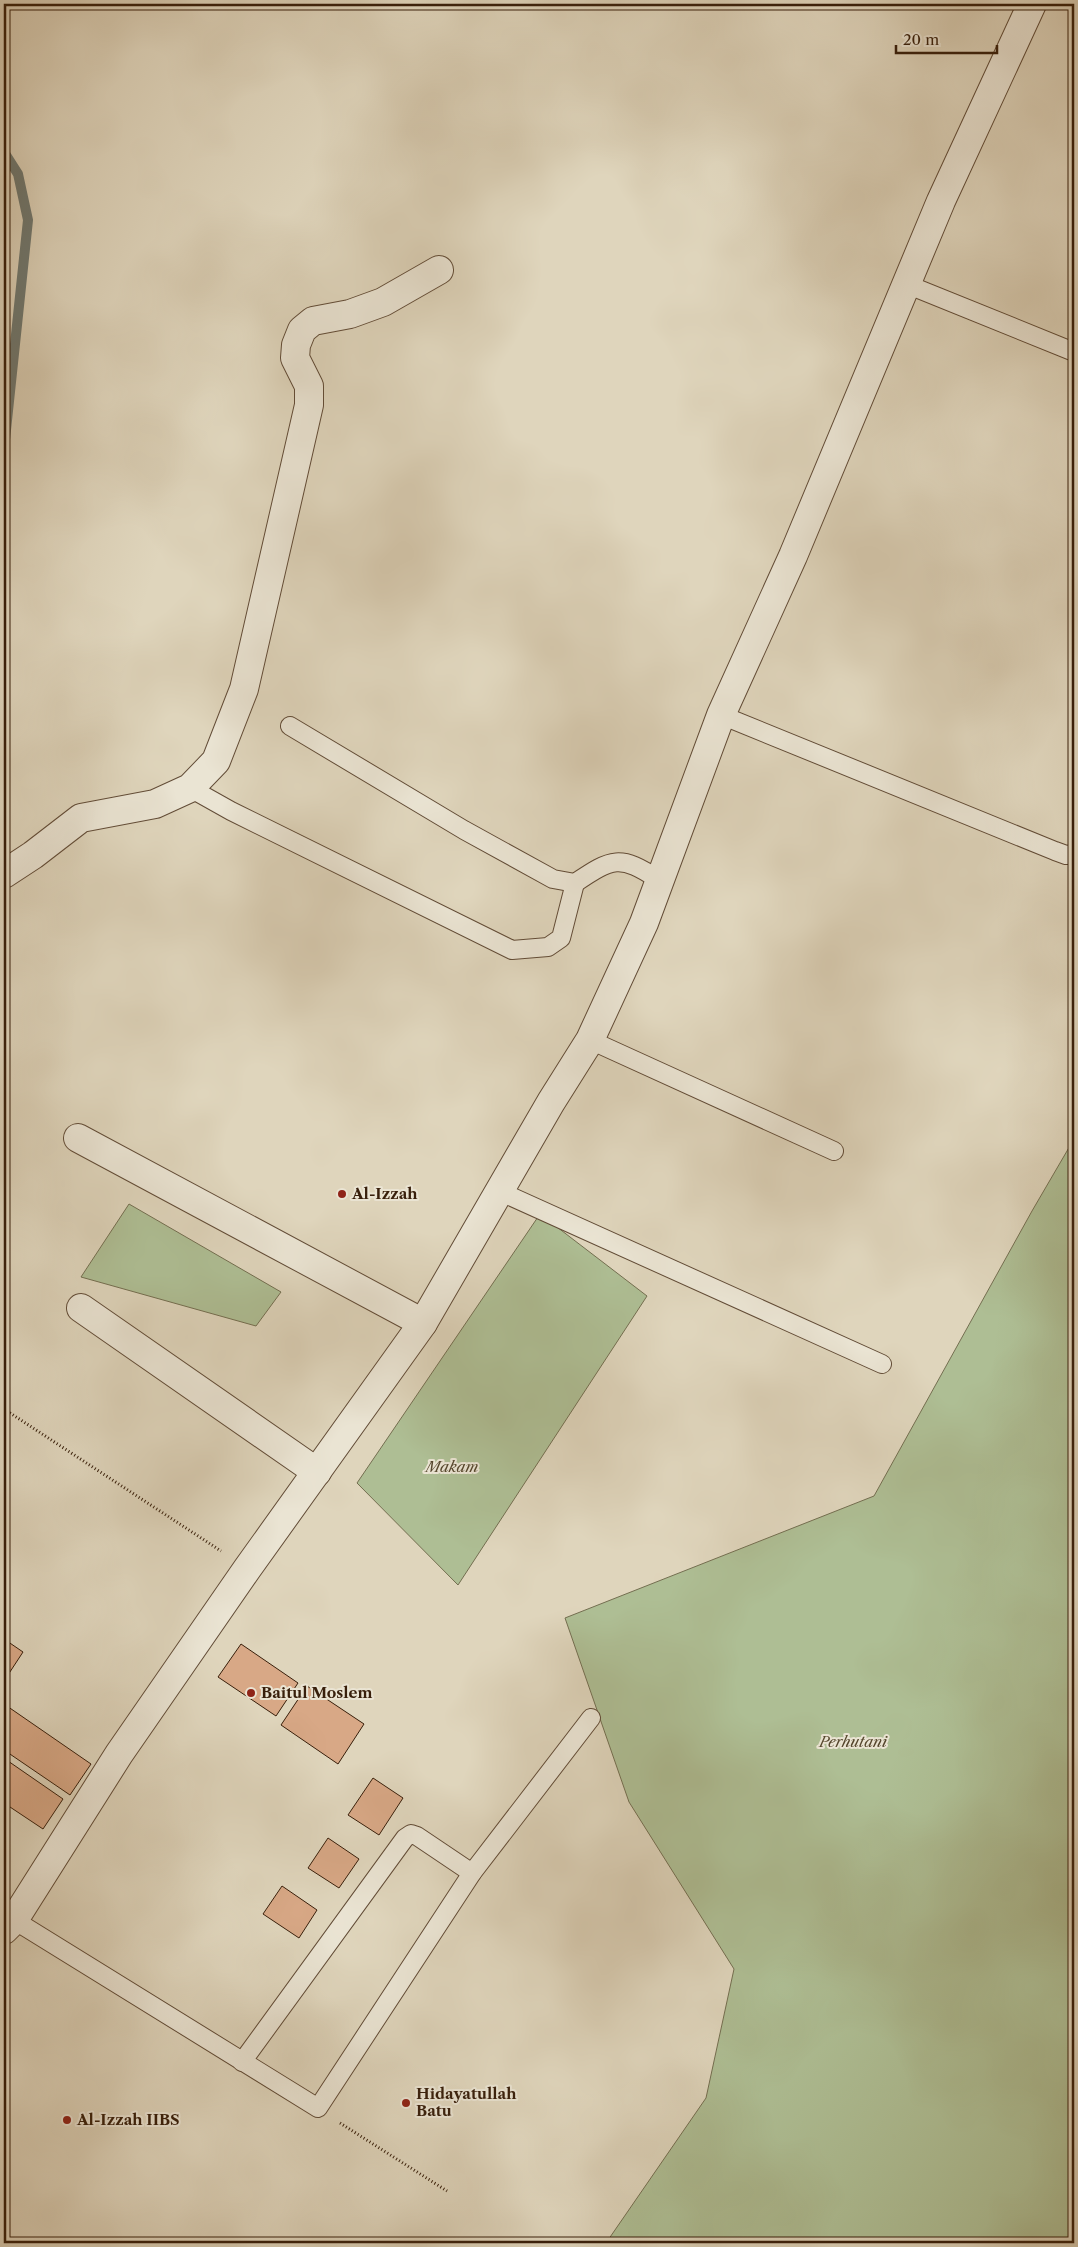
<svg xmlns="http://www.w3.org/2000/svg" width="1078" height="2247" font-family="'Libre Caslon Text',serif">
<style>
.green{fill:#aebe94;stroke:#736e50}
.lines{fill:none;stroke-linecap:round;stroke-linejoin:round}
.stream{stroke:#707a73;stroke-width:10}
.building{fill:#d8a886;stroke:#381f0b}
.lane-casing{stroke:#624c37;stroke-width:20}
.street-casing{stroke:#624c37;stroke-width:30}
.path{stroke:#381f0b;stroke-width:3;stroke-dasharray:1 2.5;stroke-linecap:butt}
.lane{stroke:#eae4d3;stroke-width:18}
.street{stroke:#eae4d3;stroke-width:28}
.poi-dot{fill:#8f2418;stroke:#eae4d3;stroke-width:2}
.labels{text-anchor:middle;stroke-width:4;stroke-linejoin:round;paint-order:stroke}
.poi-label{font-size:15px;font-weight:bold;fill:#381f0b;stroke:#eae4d3;text-anchor:start}
.park-label{font-size:15px;font-style:italic;fill:#56472d;stroke:#eae4d3}
</style>
<rect width="100%" height="100%" fill="#dfd5bc"/>
<filter id="stains"><feTurbulence type="fractalNoise" baseFrequency=".004" numOctaves="4"/><feColorMatrix values="0 0 0 0 .2 0 0 0 0 .09 0 0 0 0 .02 0 0 0 .5 -.17"/></filter>
<radialGradient id="worn" r=".72"><stop offset=".6" stop-color="#630" stop-opacity="0"/><stop offset="1" stop-color="#630" stop-opacity=".3"/></radialGradient>
<g class="green">
<path d="M 1074,1139 L 1074,2243 L 606,2243 L 706,2098 L 734,1969 L 629,1802 L 565,1618 L 874,1496 L 1032,1211 Z"/>
<path d="M 129,1204 L 281,1292 L 256,1326 L 81,1277 Z"/>
<path d="M 540,1214 L 647,1296 L 458,1585 L 357,1483 Z"/>
</g>
<g class="lines">
<path class="stream" d="M 4,152 L 18,174 L 28,220 L 4,449"/>
</g>
<g class="building">
<path d="M 4,1639 L 23,1652 L 4,1681 Z"/>
<path d="M 241,1644 L 298,1683 L 276,1716 L 218,1677 Z"/>
<path d="M 307,1686 L 364,1724 L 338,1764 L 281,1725 Z"/>
<path d="M 4,1704 L 91,1764 L 70,1795 L 4,1750 Z"/>
<path d="M 8,1761 L 63,1799 L 43,1829 L 4,1803 L 4,1767 Z"/>
<path d="M 373,1778 L 403,1798 L 379,1835 L 348,1815 Z"/>
<path d="M 328,1838 L 359,1859 L 339,1888 L 308,1868 Z"/>
<path d="M 282,1886 L 317,1910 L 299,1938 L 263,1914 Z"/>
</g>
<g class="lines">
<defs>
<g id="lane">
<path d="M 906,284 L 1074,352"/>
<path d="M 721,715 L 1055,851 L 1066,855 L 1074,854"/>
<path d="M 290,726 L 464,830 L 553,879 L 575,883 C 612,858 620,854 659,880"/>
<path d="M 190,788 L 231,811 L 512,950 L 548,947 L 561,938 L 575,883"/>
<path d="M 590,1040 L 834,1151"/>
<path d="M 501,1192 L 882,1364"/>
<path d="M 14,1920 L 318,2108 L 472,1873 L 591,1718"/>
<path d="M 242,2062 L 405,1838 L 411,1834 L 417,1836 L 472,1873"/>
</g>
<g id="street">
<path d="M 4,874 L 33,855 L 81,818 L 155,804 L 190,788 L 216,761 L 244,689 L 309,405 L 309,386 L 295,358 L 296,345 L 302,330 L 313,321 L 350,314 L 383,302 L 439,270"/>
<path d="M 78,1138 L 423,1323"/>
<path d="M 81,1308 L 317,1472"/>
<path d="M 4,1930 L 14,1920 L 119,1754 L 247,1569 L 423,1323 L 551,1102 L 590,1040 L 644,923 L 721,715 L 793,556 L 941,201 L 1032,4"/>
</g>
</defs>
<use href="#lane" class="lane-casing"/>
<use href="#street" class="street-casing"/>
<g class="path">
<path d="M 4,1409 L 221,1551"/>
<path d="M 340,2123 L 447,2191"/>
</g>
<use href="#lane" class="lane"/>
<use href="#street" class="street"/>
</g>
<g class="poi-dot">
<circle cx="342" cy="1194" r="5"/>
<circle cx="251" cy="1693" r="5"/>
<circle cx="406" cy="2103" r="5"/>
<circle cx="67" cy="2120" r="5"/>
</g>
<g class="labels">
<g class="poi-label">
<text x="352" y="1199">Al-Izzah</text>
<text x="261" y="1698">Baitul Moslem</text>
<text x="416" y="2099">Hidayatullah<tspan x="416" dy="17">Batu</tspan></text>
<text x="77" y="2125">Al-Izzah IIBS</text>
</g>
<g class="park-label">
<text x="452" y="1472">Makam</text>
<text x="853" y="1747">Perhutani</text>
</g>
</g>
<rect width="1078" height="2247" fill="none" stroke="#dfd5bc" stroke-width="20"/>
<rect x="5" y="5" width="1068" height="2237" fill="none" stroke="#381f0b" stroke-width="2.5"/>
<rect x="10" y="10" width="1058" height="2227" fill="none" stroke="#381f0b"/>
<path d="M896 45v8h101v-8" fill="none" stroke="#381f0b" stroke-width="2.5"/>
<text x="903" y="45" font-size="15" fill="#381f0b" stroke="#eae4d3" stroke-width="4" paint-order="stroke">20 m</text>
<rect width="100%" height="100%" filter="url(#stains)"/>
<rect width="100%" height="100%" fill="url(#worn)"/>
</svg>
